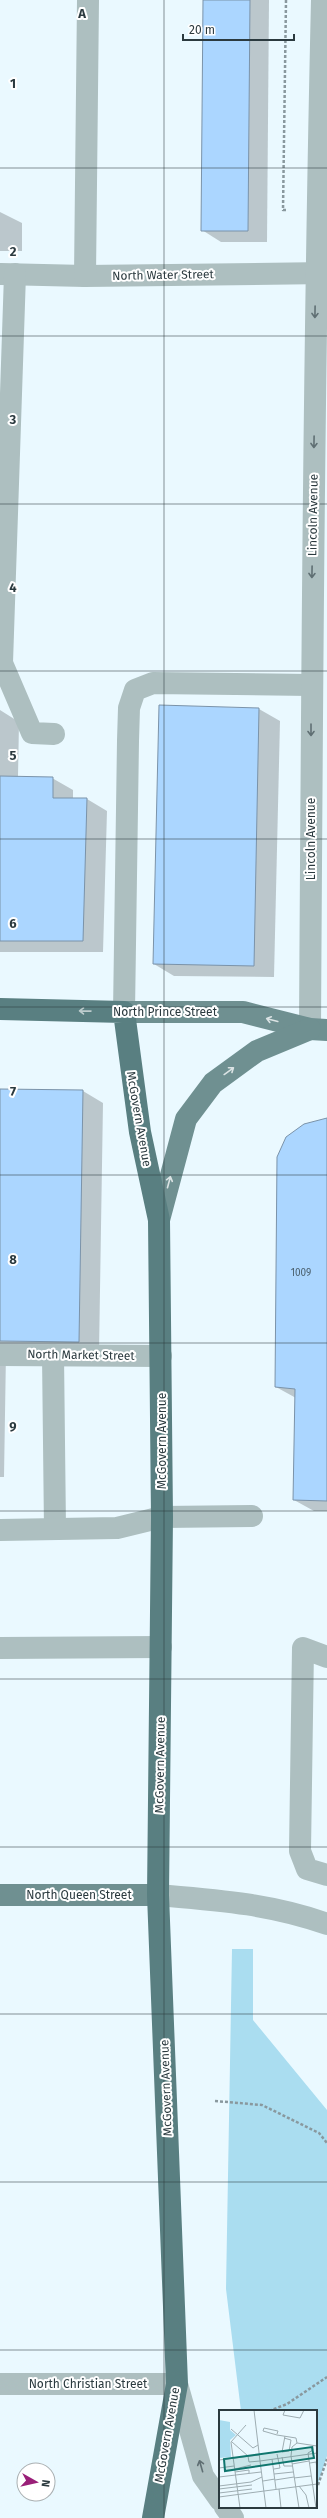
<svg xmlns="http://www.w3.org/2000/svg" width="327" height="2518" font-family="'Fira Sans',sans-serif">
<style>
.green{fill:#aaddf0}
.shadow{fill:#0003}
.building{fill:#abd6ff;stroke:#7b93a9}
.lines{fill:none;stroke-linecap:round;stroke-linejoin:round}
.path{stroke:#89989e;stroke-width:2.5;stroke-dasharray:3 2;stroke-linecap:butt}
.minor{stroke:#adbfc0;stroke-width:22}
.major{stroke:#6f9091;stroke-width:22}
.highway{stroke:#597f81;stroke-width:22}
.oneway{stroke:#5f6f73}
.oneway2{stroke:#bdcccd}
.oneway3{stroke:#dbe3e4}
.grid{fill:none;stroke:#2b3a3f;stroke-width:1;stroke-opacity:0.55}
.labels{text-anchor:middle;stroke-width:4;stroke-linejoin:round;paint-order:stroke}
.number-label{font-size:10px;fill:#4b616f}
.street-label{font-size:12px;fill:#2b3a3f;stroke:#fff}
.inset-road{fill:none;stroke:#9eadb2;stroke-width:1}
.view{fill:#0f766e;fill-opacity:0.15;stroke:#0f766e;stroke-width:2}
.inset-edge{fill:none;stroke:#2b3a3f;stroke-width:2}
.grid-label{font-size:13px;text-anchor:middle;font-weight:bold;fill:#2b3a3f;stroke:#fff;stroke-width:4;stroke-linejoin:round;paint-order:stroke}
</style>
<rect width="100%" height="100%" fill="#eaf9ff"/>
<path class="green" d="M 232,1949 L 253,1949 L 253,2020 L 327,2110 L 327,2456 L 316,2490 L 316,2411 L 241,2411 L 226,2289 Z"/>
<g class="shadow">
<path d="M 204,0 L 269,0 L 267,242 L 221,242 L 202,230 Z"/>
<path d="M 0,212 L 22,223 L 22,251 L 0,251 Z"/>
<path d="M 160,706 L 259,709 L 280,721 L 274,977 L 174,976 L 154,964 Z"/>
<path d="M 0,710 L 19,722 L 18,777 L 52,778 L 73,790 L 73,799 L 87,799 L 107,811 L 103,952 L 0,952 Z"/>
<path d="M 0,1090 L 83,1091 L 103,1103 L 99,1353 L 6,1352 L 4,1477 L 0,1477 Z"/>
<path d="M 327,1119 L 327,1511 L 314,1511 L 294,1500 L 296,1398 L 276,1387 Z"/>
</g>
<g class="building">
<path d="M 203,0 L 250,0 L 248,231 L 201,231 Z"/>
<path d="M 159,705 L 259,708 L 254,966 L 153,964 Z"/>
<path d="M 0,776 L 53,777 L 53,798 L 87,798 L 83,941 L 0,941 Z"/>
<path d="M 0,1089 L 83,1090 L 79,1342 L 0,1341 Z"/>
<path d="M 327,1118 L 327,1501 L 293,1500 L 295,1389 L 275,1387 L 277,1157 L 286,1137 L 304,1124 Z"/>
</g>
<g class="lines">
<g class="path">
<path d="M 286,0 L 283,210 L 287,210"/>
<path d="M 215,2101 L 262,2105 L 319,2133 L 327,2143"/>
<path d="M 269,2411 L 287,2404 L 327,2377"/>
<path d="M 318,2485 L 327,2459"/>
</g>
<g class="minor">
<path d="M 1,274 L 85,276 L 327,273"/>
<path d="M 15,274 L 2,663 L 32,733 L 54,734"/>
<path d="M 85,276 L 88,0"/>
<path d="M 124,1012 L 128,741 L 129,708 L 135,690 L 153,683 L 311,685"/>
<path d="M 310,1029 C 312,686 314,343 322,0"/>
<path d="M 0,1355 L 161,1356"/>
<path d="M 53,1355 L 55,1529"/>
<path d="M 0,1530 L 117,1528 L 162,1517 L 252,1516"/>
<path d="M 0,1648 L 161,1647"/>
<path d="M 327,1657 L 303,1648 L 300,1851 L 307,1869 L 327,1875"/>
<path d="M 158,1895 C 216,1900 272,1904 327,1924"/>
<path d="M 0,2384 L 177,2384 L 203,2476 L 220,2500"/>
<path d="M 225,2507 L 233,2518"/>
</g>
<g class="major">
<path d="M 124,1012 L 243,1012 L 310,1029 L 327,1030"/>
<path d="M 159,1220 L 186,1119 L 213,1083 L 257,1051 L 310,1029"/>
<path d="M 0,1895 L 158,1895"/>
</g>
<path class="highway" d="M 0,1009 L 124,1012 L 140,1132 L 159,1220 L 162,1517 L 158,1895 L 177,2384 L 153,2518"/>
</g>
<defs><path id="oneway-shaft" d="M-6 0H5M1.5-3L5.5 0L1.5 3" fill="none" stroke-width="1.6" stroke-linecap="round" stroke-linejoin="round"/></defs>
<g class="oneway">
<use href="#oneway-shaft" transform="translate(315 312) rotate(91)"/>
<use href="#oneway-shaft" transform="translate(314 442) rotate(91)"/>
<use href="#oneway-shaft" transform="translate(312 572) rotate(91)"/>
<use href="#oneway-shaft" transform="translate(311 730) rotate(90)"/>
<use href="#oneway-shaft" transform="translate(201 2466) rotate(-106)"/>
</g>
<use class="oneway2" href="#oneway-shaft" transform="translate(85 1011) rotate(-179)"/>
<g class="oneway3">
<use href="#oneway-shaft" transform="translate(272 1020) rotate(-165)"/>
<use href="#oneway-shaft" transform="translate(229 1071) rotate(-36)"/>
<use href="#oneway-shaft" transform="translate(169 1182) rotate(-75)"/>
</g>
<path class="grid" d="M 164,0 L 164,2518M 0,168 L 327,168M 0,336 L 327,336M 0,504 L 327,504M 0,671 L 327,671M 0,839 L 327,839M 0,1007 L 327,1007M 0,1175 L 327,1175M 0,1343 L 327,1343M 0,1511 L 327,1511M 0,1679 L 327,1679M 0,1847 L 327,1847M 0,2014 L 327,2014M 0,2182 L 327,2182M 0,2350 L 327,2350"/>
<g class="labels">
<g class="number-label">
<text x="301" y="1276">1009</text>
</g>
<g class="street-label">
<text transform="translate(163 275) rotate(-1)" y="4">North Water Street</text>
<text transform="translate(313 515) rotate(-89)" y="4">Lincoln Avenue</text>
<text transform="translate(311 839) rotate(-90)" y="4">Lincoln Avenue</text>
<text x="165" y="1016">North Prince Street</text>
<text transform="translate(139 1119) rotate(80)" y="4">McGovern Avenue</text>
<text transform="translate(81 1355) rotate(1)" y="4">North Market Street</text>
<text transform="translate(162 1441) rotate(-90)" y="4">McGovern Avenue</text>
<text transform="translate(160 1765) rotate(-89)" y="4">McGovern Avenue</text>
<text x="79" y="1899">North Queen Street</text>
<text transform="translate(166 2088) rotate(-92)" y="4">McGovern Avenue</text>
<text x="88" y="2388">North Christian Street</text>
<text transform="translate(167 2435) rotate(-80)" y="4">McGovern Avenue</text>
</g>
</g>
<g transform="translate(219 2410)">
<rect width="98" height="98" fill="#eaf9ff"/>
<path d="M 0,10 L 11,12 L 11,20 L 17,25 L 11,30 L 12,47 L 0,48 Z" fill="#aaddf0"/>
<path class="inset-road" d="M 35,0 L 41,51M 66,0 L 64,5 L 81,8 L 85,0M 12,19 L 34,38 L 39,35M 58,24 L 59,21 L 45,18 L 44,21 L 58,25 L 77,28 L 78,33M 65,28 L 72,30 L 70,41 L 63,42 L 66,26M 13,32 L 29,46M 94,35 L 94,40 L 89,43 L 97,98M 29,46 L 30,52 L 41,51M 72,46 L 73,37 L 78,33 L 98,36M 72,46 L 80,98M 63,47 L 65,56 L 74,56M 53,49 L 57,79M 0,50 L 40,45M 91,53 L 97,52 L 98,58M 73,54 L 90,51M 0,58 L 15,56M 16,59 L 32,55M 55,59 L 61,58 L 58,44M 16,62 L 30,60 L 30,63M 55,64 L 74,62M 0,67 L 42,62M 75,68 L 92,66M 56,70 L 75,67M 44,71 L 56,69M 0,76 L 32,72 L 43,67M 80,76 L 87,85 L 90,98M 0,79 L 33,75M 60,79 L 62,98M 0,83 L 33,79M 0,87 L 98,74M 21,98 L 12,32 L 27,15M 47,98 L 41,51 L 98,43"/>
<path class="view" d="M 93,37 L 95,48 L 6,61 L 5,49 Z"/>
<rect width="98" height="98" class="inset-edge"/>
</g>
<g class="grid-label">
<text x="82" y="18">A</text>
<text x="13" y="88">1</text>
<text x="13" y="256">2</text>
<text x="13" y="424">3</text>
<text x="13" y="592">4</text>
<text x="13" y="760">5</text>
<text x="13" y="928">6</text>
<text x="13" y="1096">7</text>
<text x="13" y="1264">8</text>
<text x="13" y="1431">9</text>
</g>
<g transform="translate(36 2482) rotate(98)"><circle r="19" fill="#ffffff" stroke="#aab0b2"/>
<path d="M0-3L7 15L0 10L-7 15Z" fill="#9a1f78"/>
<text y="-6" font-size="11" font-weight="bold" text-anchor="middle" fill="#2b3a3f">N</text>
</g>
<path d="M183 34v6h111v-6" fill="none" stroke="#2b3a3f" stroke-width="2"/>
<text x="189" y="34" font-size="12" fill="#2b3a3f" stroke="#ffffff" stroke-width="3" paint-order="stroke">20 m</text>
</svg>
